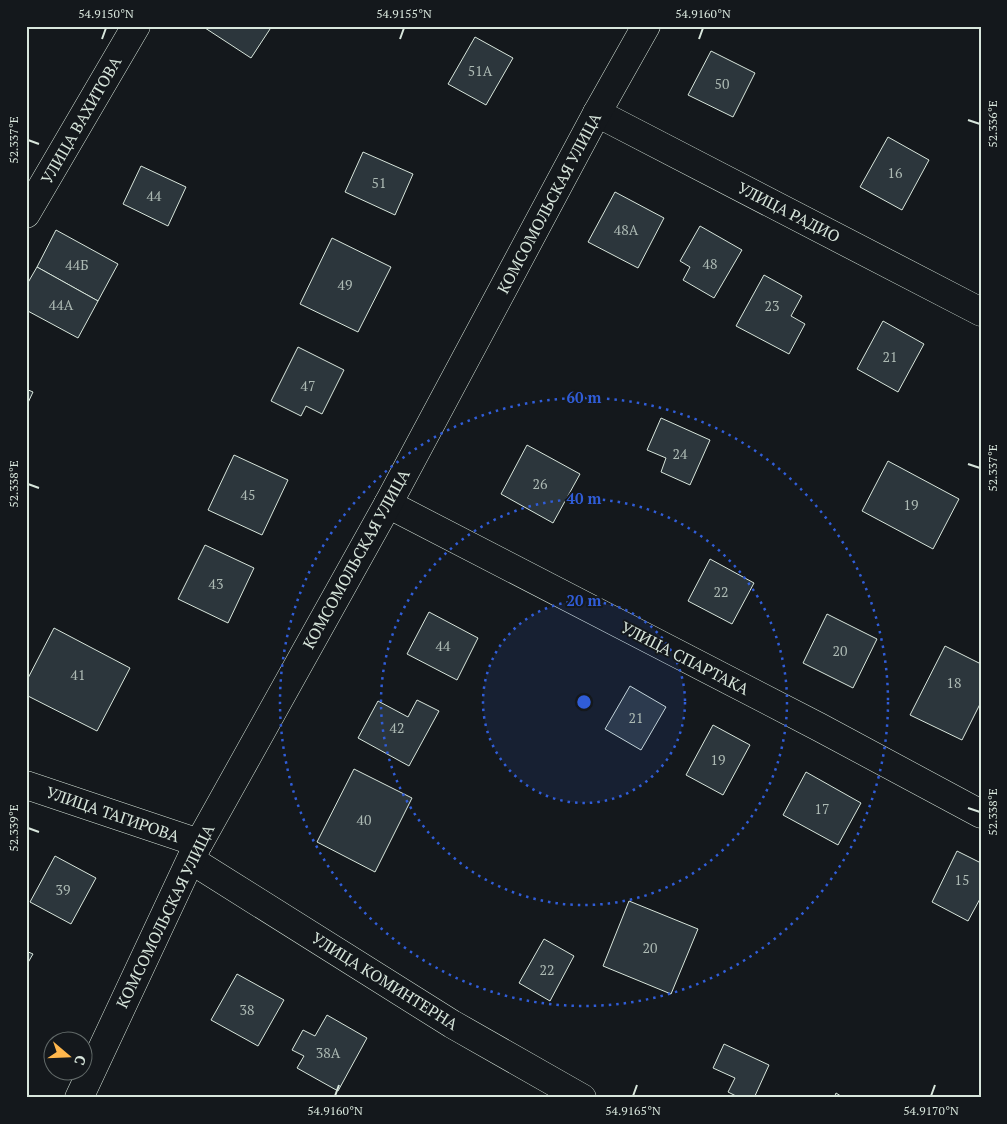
<svg xmlns="http://www.w3.org/2000/svg" width="1007" height="1124" font-family="'PT Serif',serif">
<style>
.building{fill:#2c363c;stroke:#d8e6dc}
.lines{fill:none;stroke-linecap:round;stroke-linejoin:round}
.minor-casing{stroke:#d8e6dc;stroke-width:29}
.tertiary-casing{stroke:#d8e6dc;stroke-width:29}
.minor{stroke:#14181c;stroke-width:28}
.tertiary{stroke:#14181c;stroke-width:28}
.ticks{fill:none;stroke:#d8e6dc;stroke-width:2}
.ring{fill:none;stroke:#305dd8;stroke-width:2.5;stroke-dasharray:2.5 5}
.labels{text-anchor:middle;stroke-width:4;stroke-linejoin:round;paint-order:stroke}
.number-label{font-size:14px;fill:#adbab4}
.street-label{font-size:16px;fill:#d8e6dc;stroke:#14181c}
.centre{fill:#305dd8;stroke:#14181c;stroke-width:2.5}
.ring-label{font-size:15px;text-anchor:middle;font-weight:bold;fill:#305dd8;stroke:#14181c;stroke-width:4;stroke-linejoin:round;paint-order:stroke}
.neatline{fill:none;stroke:#d8e6dc;stroke-width:2}
.ticks-label{font-size:12px;text-anchor:middle;fill:#d8e6dc}
</style>
<rect width="100%" height="100%" fill="#14181c"/>
<g class="building">
<path d="M 202,26 L 272,26 L 251,58 Z"/>
<path d="M 475,37 L 513,58 L 486,105 L 448,84 Z"/>
<path d="M 711,51 L 755,73 L 733,117 L 688,95 Z"/>
<path d="M 888,137 L 929,160 L 902,210 L 860,187 Z"/>
<path d="M 363,152 L 413,174 L 395,215 L 345,192 Z"/>
<path d="M 141,166 L 186,187 L 168,226 L 123,204 Z"/>
<path d="M 615,192 L 664,218 L 638,268 L 588,242 Z"/>
<path d="M 700,226 L 742,250 L 714,298 L 683,280 L 690,267 L 680,261 Z"/>
<path d="M 56,230 L 118,264 L 98,301 L 37,267 Z"/>
<path d="M 332,238 L 391,267 L 358,332 L 300,304 Z"/>
<path d="M 37,267 L 98,301 L 78,338 L 26,310 L 26,286 Z"/>
<path d="M 764,275 L 802,296 L 791,316 L 805,324 L 789,354 L 736,326 Z"/>
<path d="M 883,321 L 924,344 L 898,392 L 857,369 Z"/>
<path d="M 298,347 L 344,370 L 322,414 L 306,406 L 301,416 L 271,401 Z"/>
<path d="M 26,389 L 33,392 L 26,407 Z"/>
<path d="M 661,418 L 710,440 L 690,485 L 661,472 L 666,458 L 647,450 Z"/>
<path d="M 527,445 L 580,474 L 553,523 L 501,494 Z"/>
<path d="M 234,455 L 288,480 L 262,535 L 208,510 Z"/>
<path d="M 888,461 L 959,499 L 933,549 L 862,511 Z"/>
<path d="M 205,545 L 254,568 L 228,623 L 178,599 Z"/>
<path d="M 710,559 L 754,583 L 732,624 L 688,601 Z"/>
<path d="M 429,612 L 478,638 L 457,680 L 407,654 Z"/>
<path d="M 827,614 L 877,639 L 853,688 L 803,663 Z"/>
<path d="M 54,628 L 130,668 L 97,731 L 26,695 L 26,682 Z"/>
<path d="M 945,646 L 981,664 L 981,702 L 962,740 L 910,715 Z"/>
<path d="M 630,686 L 666,707 L 641,750 L 605,729 Z"/>
<path d="M 417,700 L 439,711 L 409,766 L 358,738 L 378,701 L 408,717 Z"/>
<path d="M 713,725 L 750,745 L 723,795 L 686,775 Z"/>
<path d="M 354,769 L 412,798 L 375,872 L 317,842 Z"/>
<path d="M 806,772 L 861,803 L 838,845 L 783,815 Z"/>
<path d="M 957,851 L 981,863 L 981,897 L 968,921 L 932,902 Z"/>
<path d="M 55,856 L 96,878 L 71,924 L 30,902 Z"/>
<path d="M 629,901 L 698,929 L 671,994 L 603,966 Z"/>
<path d="M 544,939 L 574,956 L 550,1001 L 519,983 Z"/>
<path d="M 26,951 L 33,954 L 26,966 Z"/>
<path d="M 237,974 L 284,1000 L 258,1046 L 211,1020 Z"/>
<path d="M 327,1015 L 367,1038 L 338,1091 L 297,1068 L 304,1056 L 292,1050 L 303,1030 L 315,1036 Z"/>
<path d="M 724,1044 L 769,1065 L 754,1098 L 740,1098 L 728,1092 L 735,1078 L 713,1068 Z"/>
<path d="M 836,1093 L 844,1098 L 834,1098 Z"/>
</g>
<g class="lines">
<defs>
<g id="minor">
<path d="M 597,113 L 981,312"/>
<path d="M 26,214 L 136,26"/>
<path d="M 388,504 L 819,727 L 981,814"/>
<path d="M 191,860 L 452,1024 L 582,1098"/>
<path d="M 79,1098 L 198,844"/>
</g>
<path id="tertiary" d="M 26,785 L 199,843 L 388,504 L 597,113 L 646,26"/>
</defs>
<use href="#minor" class="minor-casing"/>
<use href="#tertiary" class="tertiary-casing"/>
<use href="#minor" class="minor"/>
<use href="#tertiary" class="tertiary"/>
</g>
<path class="ticks" d="M 102,39 L 106,28M 400,39 L 404,28M 699,39 L 703,28M 968,120 L 980,124M 28,140 L 39,144M 968,464 L 980,468M 28,484 L 39,488M 968,808 L 980,812M 28,828 L 39,832M 335,1096 L 339,1085M 633,1096 L 637,1085M 931,1096 L 935,1085"/>
<circle cx="584" cy="702" r="101" fill="#305dd8" fill-opacity=".12"/>
<g class="ring">
<circle cx="584" cy="702" r="101"/>
<circle cx="584" cy="702" r="203"/>
<circle cx="584" cy="702" r="304"/>
</g>
<g class="labels">
<g class="number-label">
<text x="480" y="76">51А</text>
<text x="722" y="89">50</text>
<text x="895" y="178">16</text>
<text x="379" y="188">51</text>
<text x="154" y="201">44</text>
<text x="626" y="235">48А</text>
<text x="710" y="269">48</text>
<text x="77" y="270">44Б</text>
<text x="345" y="290">49</text>
<text x="61" y="310">44А</text>
<text x="772" y="311">23</text>
<text x="890" y="362">21</text>
<text x="308" y="391">47</text>
<text x="680" y="459">24</text>
<text x="540" y="489">26</text>
<text x="248" y="500">45</text>
<text x="911" y="510">19</text>
<text x="216" y="589">43</text>
<text x="721" y="597">22</text>
<text x="443" y="651">44</text>
<text x="840" y="656">20</text>
<text x="78" y="680">41</text>
<text x="954" y="688">18</text>
<text x="636" y="723">21</text>
<text x="397" y="733">42</text>
<text x="718" y="765">19</text>
<text x="822" y="814">17</text>
<text x="364" y="825">40</text>
<text x="962" y="885">15</text>
<text x="63" y="895">39</text>
<text x="650" y="953">20</text>
<text x="547" y="975">22</text>
<text x="247" y="1015">38</text>
<text x="328" y="1058">38А</text>
</g>
<g class="street-label">
<text transform="translate(81 120) rotate(-60)" y="6">УЛИЦА ВАХИТОВА</text>
<text transform="translate(549 203) rotate(-62)" y="6">КОМСОМОЛЬСКАЯ УЛИЦА</text>
<text transform="translate(789 212) rotate(27)" y="6">УЛИЦА РАДИО</text>
<text transform="translate(356 559) rotate(-61)" y="6">КОМСОМОЛЬСКАЯ УЛИЦА</text>
<text transform="translate(685 658) rotate(27)" y="6">УЛИЦА СПАРТАКА</text>
<text transform="translate(113 814) rotate(19)" y="6">УЛИЦА ТАГИРОВА</text>
<text transform="translate(165 916) rotate(-64)" y="6">КОМСОМОЛЬСКАЯ УЛИЦА</text>
<text transform="translate(385 981) rotate(32)" y="6">УЛИЦА КОМИНТЕРНА</text>
</g>
</g>
<circle cx="584" cy="702" r="8" class="centre"/>
<g class="ring-label">
<text x="584" y="403">60 m</text>
<text x="584" y="504">40 m</text>
<text x="584" y="606">20 m</text>
</g>
<rect width="1007" height="1124" fill="none" stroke="#14181c" stroke-width="55"/>
<g transform="translate(68 1056) rotate(109)"><circle r="24" fill="#14181c" stroke="#626a69"/>
<path d="M0-4L9 19L0 12L-9 19Z" fill="#ffb74d"/>
<text y="-8" font-size="14" font-weight="bold" text-anchor="middle" fill="#d8e6dc">С</text>
</g>
<rect x="28" y="28" width="952" height="1068" class="neatline"/>
<g class="ticks-label">
<text x="106" y="18">54.9150°N</text>
<text x="404" y="18">54.9155°N</text>
<text x="703" y="18">54.9160°N</text>
<text transform="translate(993 124) rotate(-90)" y="4">52.336°E</text>
<text transform="translate(14 140) rotate(-90)" y="4">52.337°E</text>
<text transform="translate(993 468) rotate(-90)" y="4">52.337°E</text>
<text transform="translate(14 484) rotate(-90)" y="4">52.338°E</text>
<text transform="translate(993 812) rotate(-90)" y="4">52.338°E</text>
<text transform="translate(14 828) rotate(-90)" y="4">52.339°E</text>
<text x="335" y="1115">54.9160°N</text>
<text x="633" y="1115">54.9165°N</text>
<text x="931" y="1115">54.9170°N</text>
</g>
</svg>
